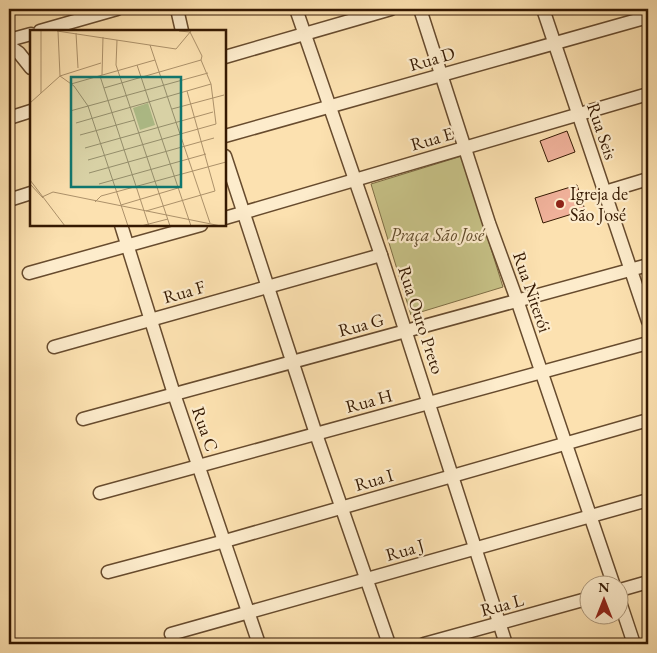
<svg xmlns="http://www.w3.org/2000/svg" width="657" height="653" font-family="'EB Garamond',serif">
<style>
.green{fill:#c6c186;stroke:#7e6d44}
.building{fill:#f0b19a;stroke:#351902}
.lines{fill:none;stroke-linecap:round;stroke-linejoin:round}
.street-casing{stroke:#674b2e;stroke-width:15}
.street{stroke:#fdeccc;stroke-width:12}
.poi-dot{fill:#8f2418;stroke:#fdeccc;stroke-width:2}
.labels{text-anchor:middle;stroke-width:4.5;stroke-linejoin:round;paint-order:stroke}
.street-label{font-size:18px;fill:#351902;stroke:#fdeccc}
.poi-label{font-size:18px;fill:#351902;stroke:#fdeccc;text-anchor:start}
.park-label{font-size:18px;font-style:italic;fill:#604b2a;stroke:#fdeccc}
.inset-road{fill:none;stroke:#ac916a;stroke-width:1}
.view{fill:#0f766e;fill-opacity:0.15;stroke:#0f766e;stroke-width:2.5}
.inset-edge{fill:none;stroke:#351902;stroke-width:2.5}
</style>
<rect width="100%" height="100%" fill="#fce1b0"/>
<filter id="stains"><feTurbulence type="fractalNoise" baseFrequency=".004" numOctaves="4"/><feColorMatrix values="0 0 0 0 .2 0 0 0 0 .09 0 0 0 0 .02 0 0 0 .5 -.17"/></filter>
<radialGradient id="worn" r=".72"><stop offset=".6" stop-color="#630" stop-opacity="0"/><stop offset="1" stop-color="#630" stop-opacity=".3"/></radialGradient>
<path class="green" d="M 462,156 L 503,287 L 411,315 L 371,184 Z"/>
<g class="building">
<path d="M 567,131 L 575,152 L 548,162 L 540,141 Z"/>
<path d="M 577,185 L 585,210 L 543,223 L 535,198 Z"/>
</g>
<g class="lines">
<defs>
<g id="street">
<path d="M 177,9 L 182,31"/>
<path d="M 296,9 L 381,255 L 506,644"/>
<path d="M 420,9 L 489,223 L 517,300 L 614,586"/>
<path d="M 543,9 L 648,321"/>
<path d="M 40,31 L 117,9"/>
<path d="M 9,40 L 31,34"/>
<path d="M 9,46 L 19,53 L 31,68"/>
<path d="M 225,57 L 391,9"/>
<path d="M 9,118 L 31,111"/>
<path d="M 225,136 L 648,17"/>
<path d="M 225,156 L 316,434 L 389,644"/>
<path d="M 605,192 L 648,179"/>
<path d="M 9,200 L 31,193"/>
<path d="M 225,218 L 648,94"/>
<path d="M 121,225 L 174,394 L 259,644"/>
<path d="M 29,273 L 201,225"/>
<path d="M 54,347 L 381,255"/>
<path d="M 83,419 L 648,265"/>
<path d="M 100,493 L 648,343"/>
<path d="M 108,572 L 225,541 L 648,420"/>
<path d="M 620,590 L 648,582"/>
<path d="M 620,602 L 634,644"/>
<path d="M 171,634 L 648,500"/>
<path d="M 424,644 L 590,598"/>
</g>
</defs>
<use href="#street" class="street-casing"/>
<use href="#street" class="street"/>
</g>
<circle class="poi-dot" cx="560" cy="204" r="5"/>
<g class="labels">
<g class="street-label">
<text transform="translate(432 59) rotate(-16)" y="6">Rua D</text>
<text transform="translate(602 131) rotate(71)" y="6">Rua Seis</text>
<text transform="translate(432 139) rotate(-16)" y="6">Rua E</text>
<text transform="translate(184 292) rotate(-16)" y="6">Rua F</text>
<text transform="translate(532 292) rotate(71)" y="6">Rua Niterói</text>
<text transform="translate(421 320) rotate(72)" y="6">Rua Ouro Preto</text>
<text transform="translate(361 325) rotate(-15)" y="6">Rua G</text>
<text transform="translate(369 401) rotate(-15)" y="6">Rua H</text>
<text transform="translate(205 429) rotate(71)" y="6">Rua C</text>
<text transform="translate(374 480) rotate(-16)" y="6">Rua I</text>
<text transform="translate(405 550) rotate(-16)" y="6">Rua J</text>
<text transform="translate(502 605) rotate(-15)" y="6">Rua L</text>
</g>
<g class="poi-label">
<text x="570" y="200">Igreja de<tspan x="570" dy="21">São José</tspan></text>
</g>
<g class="park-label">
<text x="437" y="241">Praça São José</text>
</g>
</g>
<g transform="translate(30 30)">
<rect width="196" height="196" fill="#fce1b0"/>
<path d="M 118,73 L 125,95 L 110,100 L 103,78 Z" fill="#c6c186"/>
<path class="inset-road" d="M 11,1 L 11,63M 27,1 L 146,19 L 161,1M 28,1 L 30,46 L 44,56 L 58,76 L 98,196M 46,3 L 48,38M 87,10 L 86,35 L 140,196M 120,15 L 180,193M 107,35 L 161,196M 72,45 L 73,7M 70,46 L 119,196M 41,54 L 125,30M 74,58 L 171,30M 0,73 L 30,46 L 71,33M 142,79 L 194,65M 40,81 L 178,43M 46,93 L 181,54M 50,105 L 105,90M 55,118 L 183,82M 58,130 L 186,94 L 181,54 L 171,30 L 172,26 L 160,2 L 149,1M 59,143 L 184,108M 0,150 L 35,196M 0,154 L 13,168M 69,154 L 176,124M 12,167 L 23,162 L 191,196M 65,172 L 71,166 L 196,132M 91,175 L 148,158M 116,181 L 185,161 L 157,61M 111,196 L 138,189"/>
<path class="view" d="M 41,47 L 151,47 L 151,157 L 41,157 Z"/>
<rect width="196" height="196" class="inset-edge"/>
</g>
<rect width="657" height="653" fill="none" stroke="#fce1b0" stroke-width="30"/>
<rect x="10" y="10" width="637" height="633" fill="none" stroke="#351902" stroke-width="2.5"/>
<rect x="15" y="15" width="627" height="623" fill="none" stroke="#351902"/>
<g transform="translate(604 600)"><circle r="24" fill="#fdeccc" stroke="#ad987b"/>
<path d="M0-4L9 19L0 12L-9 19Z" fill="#8f2418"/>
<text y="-8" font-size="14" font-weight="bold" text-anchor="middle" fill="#351902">N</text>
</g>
<rect width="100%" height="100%" filter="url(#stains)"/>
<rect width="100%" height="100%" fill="url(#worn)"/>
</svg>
